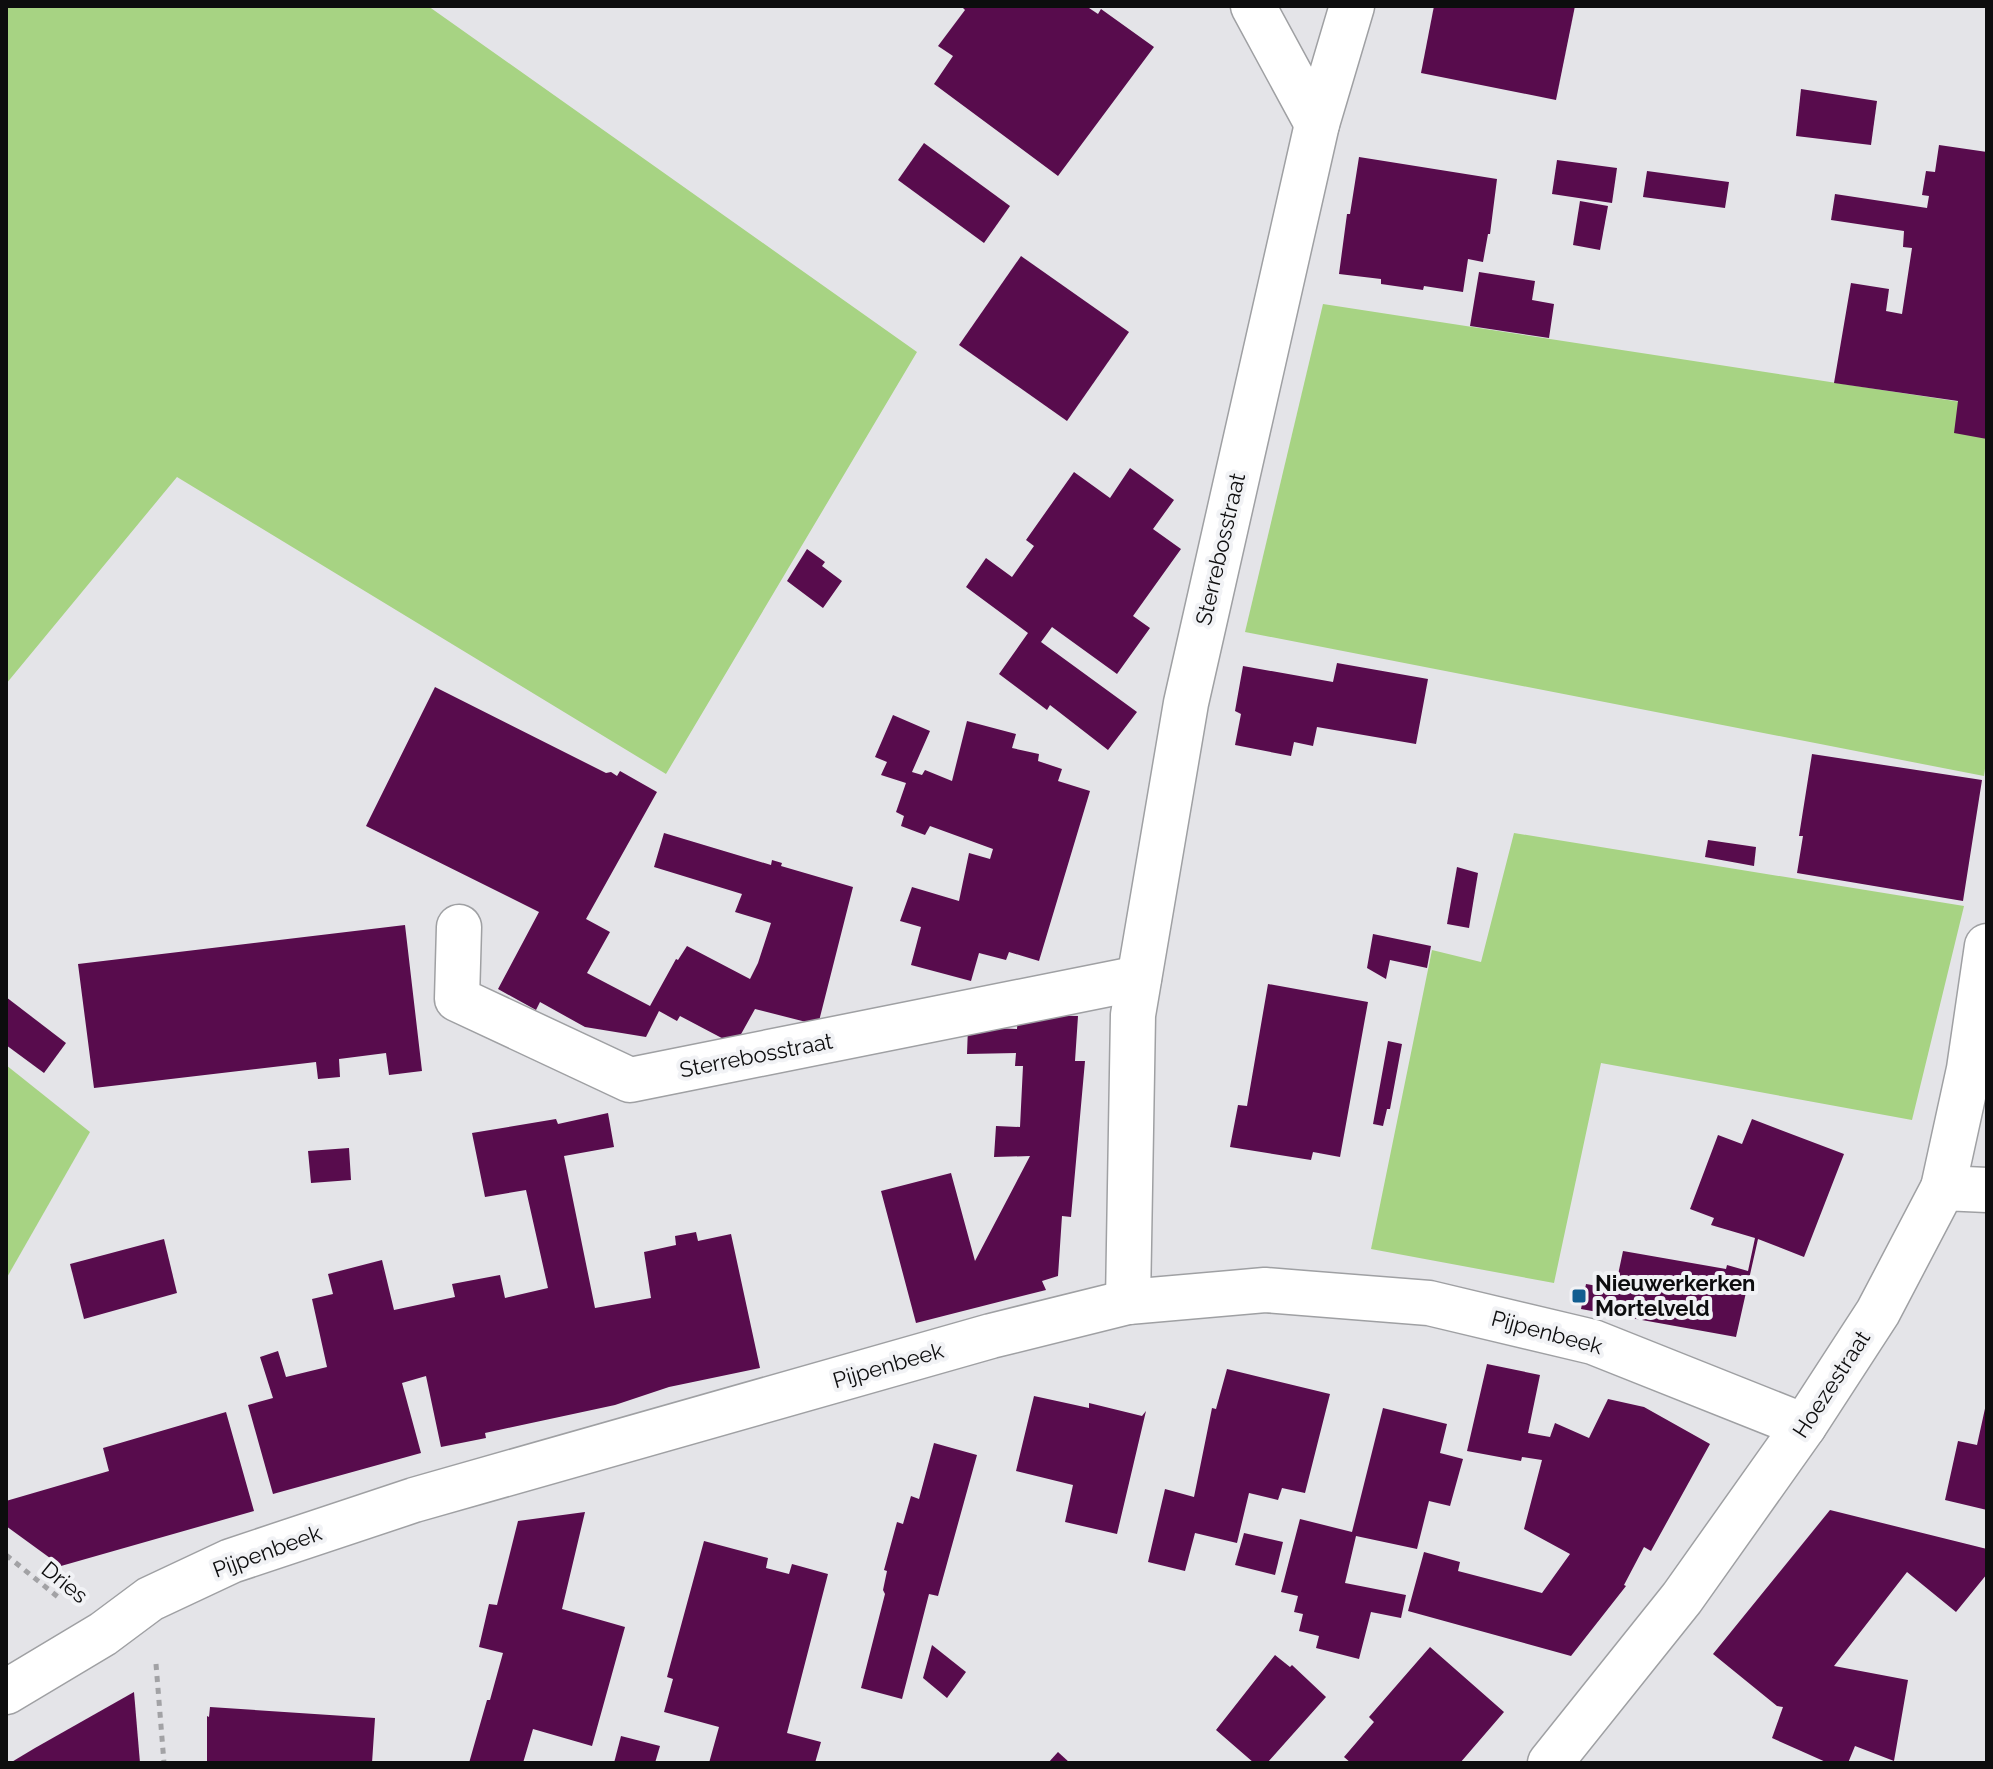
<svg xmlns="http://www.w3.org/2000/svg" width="1993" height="1769" font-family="Raleway,sans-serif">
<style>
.green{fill:#a7d383}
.building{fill:#580c4d}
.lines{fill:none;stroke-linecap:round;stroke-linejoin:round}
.street-casing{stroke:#9fa0a3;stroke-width:47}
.secondary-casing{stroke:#9fa0a3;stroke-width:47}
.path{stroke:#a2a2a5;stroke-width:5;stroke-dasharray:6 6;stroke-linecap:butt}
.street{stroke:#fff;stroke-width:44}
.secondary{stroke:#fff;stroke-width:44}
.poi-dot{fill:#115d90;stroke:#f1f2f5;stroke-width:3}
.labels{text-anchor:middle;stroke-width:8;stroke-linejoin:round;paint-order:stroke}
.street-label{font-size:22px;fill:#0d0d0e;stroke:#f1f2f5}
.poi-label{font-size:22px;font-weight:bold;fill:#0d0d0e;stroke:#f1f2f5;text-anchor:start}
</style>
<rect width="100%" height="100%" fill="#e4e4e8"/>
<g class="green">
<path d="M 6,6 L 428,6 L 917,352 L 666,774 L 177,477 L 6,684 Z"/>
<path d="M 1323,304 L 1987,406 L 1987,754 L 1984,776 L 1245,632 Z"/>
<path d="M 1514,833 L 1964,906 L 1912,1120 L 1601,1063 L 1554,1283 L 1371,1249 L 1432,950 L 1481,962 Z"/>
<path d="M 6,1065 L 90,1132 L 6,1279 Z"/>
</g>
<g class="building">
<path d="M 961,6 L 1086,6 L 1098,14 L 1101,9 L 1154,47 L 1058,176 L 934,84 L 953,56 L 938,46 L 965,10 Z"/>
<path d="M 1434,6 L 1575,6 L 1556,100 L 1421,73 Z"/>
<path d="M 1801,89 L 1877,101 L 1871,145 L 1796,136 Z"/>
<path d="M 924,143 L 1010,206 L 984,243 L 898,180 Z"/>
<path d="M 1939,145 L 1987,152 L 1987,439 L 1954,433 L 1958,401 L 1834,383 L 1851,283 L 1889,289 L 1886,311 L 1902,314 L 1912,248 L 1903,247 L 1904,231 L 1831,220 L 1835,194 L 1927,208 L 1929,196 L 1922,195 L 1926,171 L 1935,172 Z"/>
<path d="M 1359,157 L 1497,179 L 1490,234 L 1488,234 L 1483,262 L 1468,259 L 1463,292 L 1424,286 L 1423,290 L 1381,284 L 1381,279 L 1339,274 L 1347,214 L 1350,214 Z"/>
<path d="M 1557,160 L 1617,168 L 1612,203 L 1552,194 Z"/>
<path d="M 1647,171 L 1729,182 L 1725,208 L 1643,197 Z"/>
<path d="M 1580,201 L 1608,206 L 1600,250 L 1573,245 Z"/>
<path d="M 1021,256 L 1129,332 L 1067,421 L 959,345 Z"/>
<path d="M 1479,272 L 1535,281 L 1532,300 L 1554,304 L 1549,338 L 1470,326 Z"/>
<path d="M 1130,468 L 1174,500 L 1153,529 L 1181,549 L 1133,616 L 1150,628 L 1117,674 L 1052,627 L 1041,642 L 1137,712 L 1108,750 L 1050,705 L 1047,710 L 999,674 L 1028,633 L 966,587 L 986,558 L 1012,577 L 1034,546 L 1026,540 L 1074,472 L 1110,498 Z"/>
<path d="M 807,549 L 825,562 L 822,566 L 842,581 L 823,608 L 787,581 Z"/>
<path d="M 1337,663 L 1428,679 L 1416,744 L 1317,727 L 1313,746 L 1294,742 L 1291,756 L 1235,745 L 1241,714 L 1235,711 L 1243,666 L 1333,682 Z"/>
<path d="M 435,687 L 606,773 L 611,772 L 617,776 L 620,771 L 657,792 L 586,919 L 610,932 L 587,973 L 650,1006 L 676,959 L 678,960 L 687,946 L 750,979 L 758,963 L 771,923 L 735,912 L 742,894 L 654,867 L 664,833 L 771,865 L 772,860 L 782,863 L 781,866 L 853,887 L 818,1025 L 755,1009 L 735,1045 L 680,1016 L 677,1021 L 659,1011 L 646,1037 L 585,1027 L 540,1002 L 536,1010 L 498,989 L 539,912 L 366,826 Z"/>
<path d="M 893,715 L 930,731 L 912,772 L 922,775 L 925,770 L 952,781 L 967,721 L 1016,734 L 1012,748 L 1039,754 L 1038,761 L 1062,769 L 1058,781 L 1090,791 L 1039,961 L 1009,952 L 1006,960 L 979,953 L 971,981 L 911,965 L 921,927 L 900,921 L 912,887 L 959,901 L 969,853 L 990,859 L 993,849 L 930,826 L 925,835 L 901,826 L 904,816 L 896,812 L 906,783 L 881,775 L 887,762 L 875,757 Z"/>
<path d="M 1812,754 L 1982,780 L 1963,901 L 1797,873 L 1803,836 L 1799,836 Z"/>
<path d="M 1708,840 L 1756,847 L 1754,866 L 1705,857 Z"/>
<path d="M 1457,867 L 1478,873 L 1469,928 L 1447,924 Z"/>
<path d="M 405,925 L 422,1071 L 389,1075 L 386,1053 L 339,1059 L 340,1077 L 318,1079 L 316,1062 L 94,1088 L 78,964 Z"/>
<path d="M 1373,934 L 1431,946 L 1427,968 L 1390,960 L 1386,979 L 1367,968 Z"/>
<path d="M 1268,984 L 1368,1002 L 1340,1157 L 1313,1152 L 1311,1160 L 1230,1147 L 1238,1105 L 1247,1106 Z"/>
<path d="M 6,997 L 66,1043 L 44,1073 L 6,1045 Z"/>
<path d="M 1018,1015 L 1078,1016 L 1075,1061 L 1085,1061 L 1071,1217 L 1062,1216 L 1058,1276 L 1042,1281 L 1046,1290 L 916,1323 L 881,1191 L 951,1173 L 975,1261 L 1030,1156 L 994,1157 L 996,1126 L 1020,1127 L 1023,1066 L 1015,1066 L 1016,1053 L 967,1054 L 968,1027 L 1017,1029 Z"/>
<path d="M 1388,1041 L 1402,1044 L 1390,1109 L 1387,1109 L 1383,1126 L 1373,1124 Z"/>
<path d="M 608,1113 L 614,1147 L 564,1156 L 595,1308 L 651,1298 L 644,1252 L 676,1245 L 675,1236 L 696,1232 L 698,1241 L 731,1234 L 760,1368 L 669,1387 L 615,1405 L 485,1433 L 486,1438 L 441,1447 L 426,1376 L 402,1383 L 421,1453 L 273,1494 L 248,1405 L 273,1398 L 260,1357 L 278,1351 L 286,1377 L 327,1367 L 312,1299 L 333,1294 L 328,1274 L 382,1260 L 394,1310 L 455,1297 L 452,1284 L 500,1275 L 505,1298 L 548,1288 L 526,1190 L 485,1197 L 472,1133 L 556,1119 L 558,1124 Z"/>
<path d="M 1752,1119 L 1844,1154 L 1804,1257 L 1758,1239 L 1736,1337 L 1581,1309 L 1586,1284 L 1615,1289 L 1623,1251 L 1726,1269 L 1727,1265 L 1748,1271 L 1755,1238 L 1711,1225 L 1714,1218 L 1690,1209 L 1718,1135 L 1742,1144 Z"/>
<path d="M 349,1148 L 351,1180 L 311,1183 L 308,1151 Z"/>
<path d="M 164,1239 L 177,1293 L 84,1319 L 70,1264 Z"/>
<path d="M 1487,1364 L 1540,1375 L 1528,1433 L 1550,1437 L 1555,1423 L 1589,1438 L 1608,1399 L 1644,1407 L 1710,1444 L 1651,1551 L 1644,1547 L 1624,1585 L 1626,1586 L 1571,1656 L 1408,1611 L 1424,1552 L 1460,1562 L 1458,1571 L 1542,1593 L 1570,1554 L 1524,1529 L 1542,1460 L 1522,1457 L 1521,1461 L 1467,1451 Z"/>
<path d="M 1227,1369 L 1330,1394 L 1305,1493 L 1282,1488 L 1278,1500 L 1249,1493 L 1237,1543 L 1195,1533 L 1185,1571 L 1148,1562 L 1165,1489 L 1194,1497 L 1212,1408 L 1216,1409 Z"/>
<path d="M 1034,1396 L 1089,1408 L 1089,1403 L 1142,1416 L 1146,1411 L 1117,1534 L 1065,1522 L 1073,1485 L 1016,1471 Z"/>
<path d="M 1986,1404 L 1987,1405 L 1987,1510 L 1945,1500 L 1958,1441 L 1977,1445 Z"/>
<path d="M 1383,1408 L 1447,1424 L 1440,1453 L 1463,1459 L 1450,1506 L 1429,1501 L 1417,1549 L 1356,1536 L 1345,1583 L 1406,1595 L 1401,1618 L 1371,1612 L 1359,1659 L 1316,1648 L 1319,1636 L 1299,1631 L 1303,1614 L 1294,1612 L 1298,1596 L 1281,1592 L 1300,1519 L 1352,1532 Z"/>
<path d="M 226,1412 L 254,1511 L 61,1566 L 6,1526 L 6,1501 L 109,1471 L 103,1448 Z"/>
<path d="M 934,1443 L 977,1455 L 938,1596 L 929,1594 L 902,1699 L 861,1688 L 885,1594 L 883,1590 L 887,1571 L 884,1570 L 897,1522 L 903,1524 L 911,1496 L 919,1499 Z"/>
<path d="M 1830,1510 L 1987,1549 L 1987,1574 L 1956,1612 L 1907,1572 L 1834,1666 L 1908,1680 L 1894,1761 L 1855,1746 L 1848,1763 L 1828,1763 L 1772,1738 L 1783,1707 L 1777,1706 L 1713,1654 Z"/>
<path d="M 585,1512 L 562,1609 L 625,1627 L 592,1746 L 533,1729 L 523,1763 L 469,1763 L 487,1700 L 490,1700 L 503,1653 L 479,1647 L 489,1604 L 497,1605 L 518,1521 Z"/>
<path d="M 1244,1533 L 1283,1542 L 1275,1575 L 1235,1565 Z"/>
<path d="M 704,1541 L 768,1558 L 766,1568 L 789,1574 L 792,1564 L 828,1574 L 787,1733 L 821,1742 L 815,1763 L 709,1763 L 719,1727 L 664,1712 L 673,1679 L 667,1677 Z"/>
<path d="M 932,1645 L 966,1672 L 947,1698 L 923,1678 Z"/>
<path d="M 1430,1647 L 1504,1712 L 1460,1763 L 1351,1763 L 1344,1757 L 1374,1722 L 1369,1717 Z"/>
<path d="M 1275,1655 L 1290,1667 L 1292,1665 L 1326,1697 L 1267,1763 L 1254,1763 L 1216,1730 Z"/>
<path d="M 134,1692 L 140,1763 L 10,1763 L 35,1748 Z"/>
<path d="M 210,1707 L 375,1718 L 372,1763 L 207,1763 L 207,1716 L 209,1717 Z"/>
<path d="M 621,1736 L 660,1746 L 655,1763 L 614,1763 Z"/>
<path d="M 1058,1752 L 1070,1763 L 1048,1763 Z"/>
</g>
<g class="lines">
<defs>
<g id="street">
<path d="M 1253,6 L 1317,124"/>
<path d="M 459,927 L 457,999 L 630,1080 L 1139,978"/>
<path d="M 1943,1188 L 1969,1069 L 1987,946"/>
<path d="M 1128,1302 L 1133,1015 L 1186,703 L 1317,124 L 1352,6"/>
<path d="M 1550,1763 L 1682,1598 L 1804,1426"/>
</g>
<path id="secondary" d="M 6,1692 L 103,1634 L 150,1599 L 231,1561 L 414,1500 L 991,1336 L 1128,1302 L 1265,1290 L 1429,1303 L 1593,1342 L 1804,1426 L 1878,1312 L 1943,1188 L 1987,1190"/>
</defs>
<use href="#street" class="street-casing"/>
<use href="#secondary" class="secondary-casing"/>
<g class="path">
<path d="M 6,1555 L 58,1597"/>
<path d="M 156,1664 L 164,1763"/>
</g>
<use href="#street" class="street"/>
<use href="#secondary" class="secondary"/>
</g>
<rect class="poi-dot" x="1571" y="1288" width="16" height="16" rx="4"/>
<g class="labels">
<g class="street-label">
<text transform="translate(1220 549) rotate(-77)" y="8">Sterrebosstraat</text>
<text transform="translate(756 1055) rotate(-11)" y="8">Sterrebosstraat</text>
<text transform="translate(1547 1332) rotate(15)" y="8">Pijpenbeek</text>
<text transform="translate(888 1365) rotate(-16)" y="8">Pijpenbeek</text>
<text transform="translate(1831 1384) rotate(-57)" y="8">Hoezestraat</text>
<text transform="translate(267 1551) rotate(-20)" y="8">Pijpenbeek</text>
<text transform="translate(65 1582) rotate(39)" y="8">Dries</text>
</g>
<g class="poi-label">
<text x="1595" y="1291">Nieuwerkerken<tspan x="1595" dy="25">Mortelveld</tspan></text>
</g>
</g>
<rect width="1993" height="1769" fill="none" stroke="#0d0d0e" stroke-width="16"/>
</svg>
